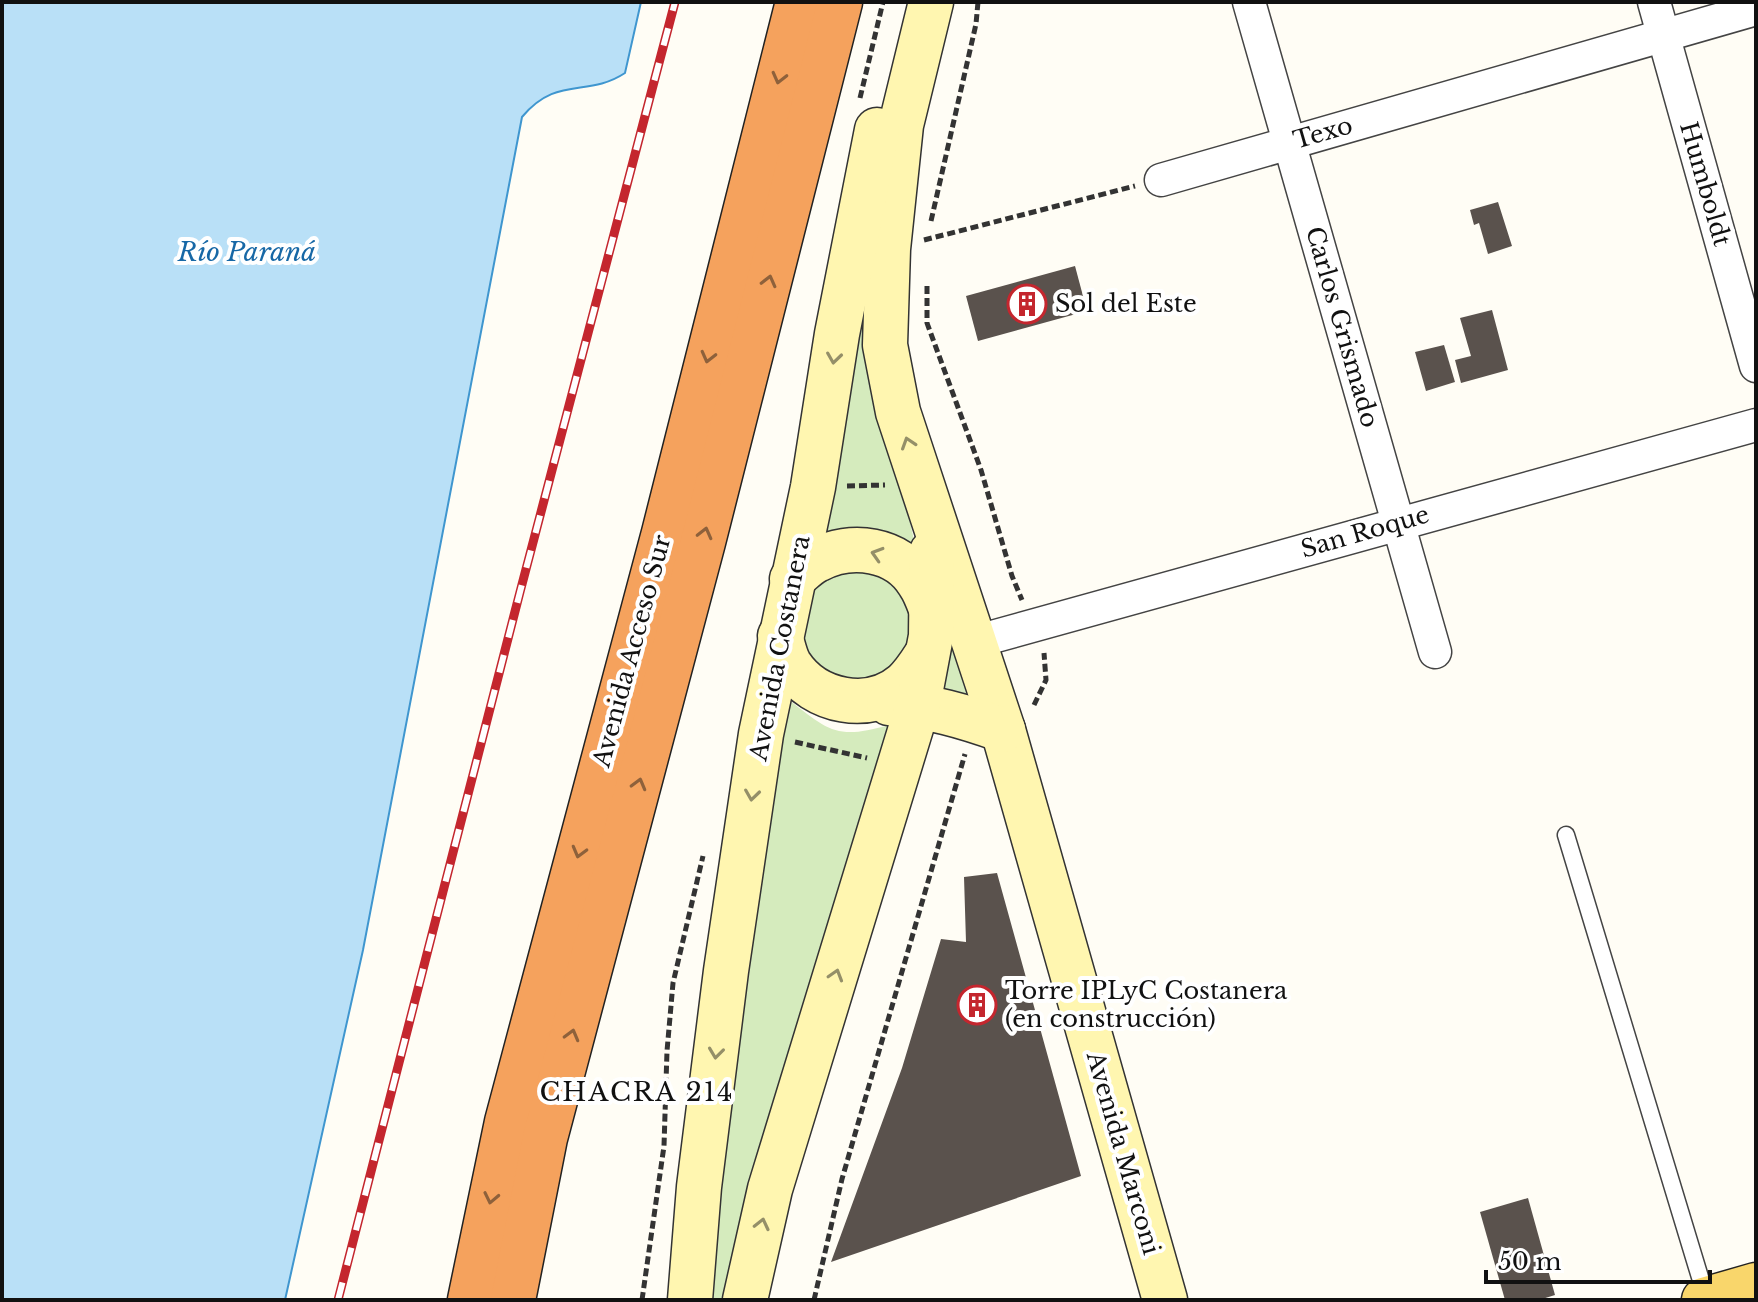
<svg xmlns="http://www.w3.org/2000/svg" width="1758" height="1302" font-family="'Libre Baskerville',serif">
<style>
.green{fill:#d5ebbd}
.water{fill:#b9e0f7;stroke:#3f96cf;stroke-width:2}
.building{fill:#5a524d}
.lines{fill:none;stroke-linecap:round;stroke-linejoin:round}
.lane-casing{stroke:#444;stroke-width:19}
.street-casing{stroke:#444;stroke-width:35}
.secondary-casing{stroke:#333;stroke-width:47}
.primary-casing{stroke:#222;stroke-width:47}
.highway-casing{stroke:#222;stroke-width:47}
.path{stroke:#333;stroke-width:5;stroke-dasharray:8 4;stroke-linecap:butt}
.lane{stroke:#fff;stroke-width:16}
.street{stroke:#fff;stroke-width:32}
.secondary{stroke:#fff6b0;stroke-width:44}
.primary{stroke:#f9d66b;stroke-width:44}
.highway{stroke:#f5a25d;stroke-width:44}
.rail-casing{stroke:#c4262e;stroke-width:9}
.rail{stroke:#fff;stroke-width:6;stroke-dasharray:18;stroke-linecap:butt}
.oneway{stroke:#8e613b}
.oneway2{stroke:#948f68}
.labels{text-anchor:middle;stroke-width:8;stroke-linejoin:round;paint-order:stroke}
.street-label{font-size:24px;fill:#111;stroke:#fff}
.poi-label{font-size:24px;fill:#111;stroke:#fff;text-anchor:start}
.water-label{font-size:26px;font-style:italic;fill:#1768a6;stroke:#fff}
.neighbourhood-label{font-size:26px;letter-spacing:2px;fill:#111;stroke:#fff}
</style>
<rect width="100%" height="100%" fill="#fffdf5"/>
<g class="green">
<path d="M 872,221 L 886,421 L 916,548 L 817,541 Z"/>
<path d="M 852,568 L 888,579 L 902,593 L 909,611 L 911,630 L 906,649 L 895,665 L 880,676 L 862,682 L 826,676 L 801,649 L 797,613 L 817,581 Z"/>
<path d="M 953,639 L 982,706 L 943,696 Z"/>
<path d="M 789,700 C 829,731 837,740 889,725 L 730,1300 L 705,1300 L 729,1054 Z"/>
</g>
<path class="water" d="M 2,2 L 641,2 L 625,73 C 587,98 557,75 522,117 L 363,950 L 285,1300 L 2,1300 Z"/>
<g class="building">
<path d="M 1498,202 L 1512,246 L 1488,254 L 1479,223 L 1474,225 L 1470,210 Z"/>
<path d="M 1075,266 L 1087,311 L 978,341 L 966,296 Z"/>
<path d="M 1492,310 L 1508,370 L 1461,383 L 1455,360 L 1471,356 L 1460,318 Z"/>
<path d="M 1444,345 L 1455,382 L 1426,391 L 1415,352 Z"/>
<path d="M 997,873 L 1081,1176 L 831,1262 L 902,1068 L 941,939 L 966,942 L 964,877 Z"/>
<path d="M 1528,1198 L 1555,1295 L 1539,1300 L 1505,1300 L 1480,1212 Z"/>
</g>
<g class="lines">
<defs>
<path id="lane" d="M 1566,835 L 1706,1297"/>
<g id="street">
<path d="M 1249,2 L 1435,652"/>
<path d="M 1654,2 L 1756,366"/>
<path d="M 1161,180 L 1756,9"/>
<path d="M 974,642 L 1756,425"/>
</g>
<g id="secondary">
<path d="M 931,2 L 901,125 L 888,249 L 885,345 L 898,412 L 1003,730 L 1165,1300"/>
<path d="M 792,579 C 800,573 808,564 817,560 C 851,542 898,548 919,583 C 924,590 927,598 930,606"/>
<path d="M 780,636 C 783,645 785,657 790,665 C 815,703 870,713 904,684 C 914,675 920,665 927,654"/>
<path d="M 889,703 C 929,706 964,716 1003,730"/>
<path d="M 690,1300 L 699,1187 L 726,971 L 761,734 L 813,487 L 837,334 L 877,130"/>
<path d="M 745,1300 L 770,1189 L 918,705 L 931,636 L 932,552"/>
</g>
<path id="primary" d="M 1704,1300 L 1756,1285"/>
<g id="highway">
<path d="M 470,1300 L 507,1122 L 664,533 L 798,2"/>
<path d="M 513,1300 L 545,1138 L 703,542 L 840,2"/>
</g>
</defs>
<use href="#lane" class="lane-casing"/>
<use href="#street" class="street-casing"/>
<use href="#secondary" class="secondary-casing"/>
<use href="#primary" class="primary-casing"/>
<use href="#highway" class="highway-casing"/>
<g class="path">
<path d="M 860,98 L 883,2"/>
<path d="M 931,221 L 976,24 L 978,2"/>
<path d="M 924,240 L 1135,186"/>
<path d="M 927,286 L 927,323 L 981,470 L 1012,576 L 1022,600"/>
<path d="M 847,486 L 885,485"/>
<path d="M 1034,705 L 1046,680 L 1044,653"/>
<path d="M 795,742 L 867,758"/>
<path d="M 642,1300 L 664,1146 L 667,1051 L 673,983 L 703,856"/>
<path d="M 814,1300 L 842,1179 L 965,754"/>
</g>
<use href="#lane" class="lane"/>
<use href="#street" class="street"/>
<use href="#secondary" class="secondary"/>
<use href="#primary" class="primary"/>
<use href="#highway" class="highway"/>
<defs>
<path id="rail" d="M 338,1300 L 520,592 L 675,2"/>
</defs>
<use href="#rail" class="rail-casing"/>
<use href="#rail" class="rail"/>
</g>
<defs><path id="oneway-chevron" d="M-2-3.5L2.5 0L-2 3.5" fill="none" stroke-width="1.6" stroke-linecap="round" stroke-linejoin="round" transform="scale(2)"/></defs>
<g class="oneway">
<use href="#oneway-chevron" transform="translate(779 78) rotate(104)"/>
<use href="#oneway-chevron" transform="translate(769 281) rotate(-76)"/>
<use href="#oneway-chevron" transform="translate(708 357) rotate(104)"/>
<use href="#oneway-chevron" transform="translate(705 533) rotate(-76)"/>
<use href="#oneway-chevron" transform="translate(639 784) rotate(-75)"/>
<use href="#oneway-chevron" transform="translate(579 852) rotate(105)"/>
<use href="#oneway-chevron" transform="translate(572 1035) rotate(-75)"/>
<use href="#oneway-chevron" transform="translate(491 1198) rotate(102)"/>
</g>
<g class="oneway2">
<use href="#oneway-chevron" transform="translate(834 358) rotate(98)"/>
<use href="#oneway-chevron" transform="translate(908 443) rotate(-108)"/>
<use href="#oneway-chevron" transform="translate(877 554) rotate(-163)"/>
<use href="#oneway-chevron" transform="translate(752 795) rotate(98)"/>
<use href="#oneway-chevron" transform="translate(836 975) rotate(-73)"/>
<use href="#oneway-chevron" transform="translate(716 1053) rotate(97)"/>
<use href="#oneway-chevron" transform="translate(762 1224) rotate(-77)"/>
</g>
<defs>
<symbol id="building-ring" viewBox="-11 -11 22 22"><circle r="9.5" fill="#fff" stroke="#c4262e" stroke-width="1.5"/><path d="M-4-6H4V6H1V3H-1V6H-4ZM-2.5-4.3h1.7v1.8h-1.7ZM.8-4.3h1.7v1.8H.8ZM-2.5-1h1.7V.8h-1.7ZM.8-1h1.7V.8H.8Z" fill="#c4262e"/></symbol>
</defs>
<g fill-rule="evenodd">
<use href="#building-ring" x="1005" y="282" width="44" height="44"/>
<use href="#building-ring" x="955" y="983" width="44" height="44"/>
</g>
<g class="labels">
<g class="street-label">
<text transform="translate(1323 133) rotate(-16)" y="8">Texo</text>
<text transform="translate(1705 184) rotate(74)" y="8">Humboldt</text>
<text transform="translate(1342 327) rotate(74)" y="8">Carlos Grismado</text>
<text transform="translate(1365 532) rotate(-16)" y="8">San Roque</text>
<text transform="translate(780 648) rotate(-79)" y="8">Avenida Costanera</text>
<text transform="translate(632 651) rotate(-75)" y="8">Avenida Acceso Sur</text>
<text transform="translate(1123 1153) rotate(74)" y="8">Avenida Marconi</text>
</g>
<g class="poi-label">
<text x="1055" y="312">Sol del Este</text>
<text x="1005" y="999">Torre IPLyC Costanera<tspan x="1005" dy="28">(en construcción)</tspan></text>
</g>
<g class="water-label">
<text x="247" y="261">Río Paraná</text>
</g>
<g class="neighbourhood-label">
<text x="637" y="1101">CHACRA 214</text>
</g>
</g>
<rect width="1758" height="1302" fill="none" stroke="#111111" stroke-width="8"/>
<path d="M1486 1270v12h224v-12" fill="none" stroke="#111111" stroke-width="4"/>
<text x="1498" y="1270" font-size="24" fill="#111111" stroke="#ffffff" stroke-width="6" paint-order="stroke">50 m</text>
</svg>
